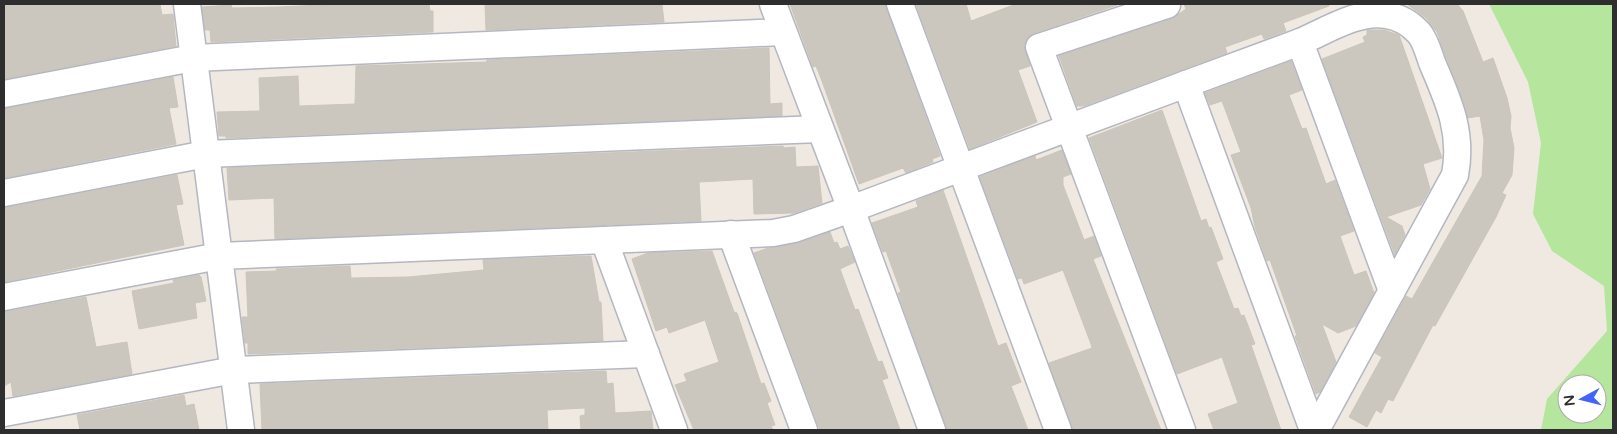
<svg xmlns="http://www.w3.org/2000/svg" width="1617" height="434" font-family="'Varela Round',sans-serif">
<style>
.green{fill:#b6e59e;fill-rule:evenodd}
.building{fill:#cbc7bf;stroke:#cbc5ba}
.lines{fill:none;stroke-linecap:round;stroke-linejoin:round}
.minor-casing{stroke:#b4b7c1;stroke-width:29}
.minor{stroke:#fff;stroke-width:26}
</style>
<rect width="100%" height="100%" fill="#efe9e1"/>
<path class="green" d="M 1489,4 L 1613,4 L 1613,430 L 1541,430 L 1547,399 L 1607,331 L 1604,286 L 1552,251 L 1533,214 L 1541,143 L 1528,82 ZM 1567,384 L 1597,384 L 1597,414 L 1567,414 Z"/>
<g class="building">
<path d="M 4,4 L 160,4 L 162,15 L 173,14 L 176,46 L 4,79 Z"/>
<path d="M 341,4 L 429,4 L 430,11 L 433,11 L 433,32 L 211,42 L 210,30 L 205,30 L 202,7 L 231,5 L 232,8 L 280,7 Z"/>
<path d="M 485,4 L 662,4 L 664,22 L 486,30 Z"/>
<path d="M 790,4 L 885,4 L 940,156 L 932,159 L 933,162 L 906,173 L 903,168 L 859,184 L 822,81 L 816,66 L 813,67 Z"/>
<path d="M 916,4 L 966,4 L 971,21 L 1016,4 L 1117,5 L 1034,33 L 1028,37 L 1024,45 L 1030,66 L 1018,70 L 1037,122 L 970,149 Z"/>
<path d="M 1184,4 L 1329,4 L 1329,6 L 1283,23 L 1286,31 L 1264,39 L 1262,34 L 1225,47 L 1227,53 L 1084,106 L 1077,106 L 1059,56 L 1172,19 L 1186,9 Z"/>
<path d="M 1407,4 L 1457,4 L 1463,11 L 1483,62 L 1493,58 L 1507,98 L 1511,116 L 1510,128 L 1514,148 L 1512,175 L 1502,193 L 1506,195 L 1496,217 L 1435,326 L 1433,325 L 1393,401 L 1388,399 L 1381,413 L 1376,410 L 1367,427 L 1349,417 L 1382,357 L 1375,353 L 1406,296 L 1412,299 L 1482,176 L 1484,140 L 1480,116 L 1468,118 L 1437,32 L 1426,18 Z"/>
<path d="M 1367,30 L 1384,30 L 1399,35 L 1442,158 L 1423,164 L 1430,189 L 1421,205 L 1386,217 L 1402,226 L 1405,235 L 1395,255 L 1322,59 L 1365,42 L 1363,37 L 1367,35 Z"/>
<path d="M 769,48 L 770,104 L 782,103 L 782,116 L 226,138 L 226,136 L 219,136 L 217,112 L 260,111 L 259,78 L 298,76 L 299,106 L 355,104 L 356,66 L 487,62 L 487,60 Z"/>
<path d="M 1291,61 L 1302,90 L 1289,95 L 1302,129 L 1306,128 L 1326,184 L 1335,180 L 1354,231 L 1340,236 L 1354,275 L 1366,271 L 1374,293 L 1356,326 L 1338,333 L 1322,324 L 1336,362 L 1320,392 L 1316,394 L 1295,336 L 1297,336 L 1270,260 L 1267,261 L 1255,227 L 1251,208 L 1231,155 L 1241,152 L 1222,101 L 1210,105 L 1205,93 Z"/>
<path d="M 173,77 L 178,107 L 169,108 L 176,144 L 4,178 L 4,109 Z"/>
<path d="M 1162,110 L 1201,221 L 1206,219 L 1209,228 L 1211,227 L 1223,259 L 1216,262 L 1234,309 L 1238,308 L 1241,316 L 1244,315 L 1255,344 L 1251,345 L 1281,430 L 1214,430 L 1208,414 L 1238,403 L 1222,357 L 1177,374 L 1090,140 L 1089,138 Z"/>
<path d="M 783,146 L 784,148 L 795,147 L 796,167 L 818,166 L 822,203 L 794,213 L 754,214 L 753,179 L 699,182 L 701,221 L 275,239 L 274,198 L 229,200 L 227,168 Z"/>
<path d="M 1062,150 L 1071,174 L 1063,177 L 1063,185 L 1084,240 L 1094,236 L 1101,256 L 1093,259 L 1161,430 L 1073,430 L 1049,363 L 1092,348 L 1091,344 L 1063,270 L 1024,284 L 1022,278 L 1018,279 L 980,177 L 1035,156 L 1036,160 Z"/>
<path d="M 177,175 L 183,204 L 176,205 L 184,245 L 4,282 L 4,208 Z"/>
<path d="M 943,190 L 998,346 L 1006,343 L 1021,382 L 1011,386 L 1028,430 L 947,430 L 898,293 L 901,292 L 886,251 L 883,252 L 872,223 L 918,207 L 916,201 Z"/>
<path d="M 830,232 L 834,243 L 837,242 L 840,249 L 848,246 L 855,262 L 840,269 L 855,310 L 858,309 L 878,362 L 882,361 L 888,378 L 882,380 L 900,430 L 820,430 L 754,253 L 768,248 L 799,243 Z"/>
<path d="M 712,251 L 734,312 L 737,313 L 761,384 L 764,383 L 771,401 L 767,403 L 775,425 L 771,426 L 773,430 L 694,430 L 675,385 L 687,381 L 684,374 L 719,362 L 705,320 L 669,333 L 667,327 L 656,331 L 632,259 L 648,253 Z"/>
<path d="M 591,256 L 599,302 L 601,302 L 603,341 L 248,354 L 248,343 L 245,343 L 242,317 L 248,317 L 246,272 L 277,271 L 276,269 L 350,266 L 351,278 L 408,277 L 484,270 L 483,260 Z"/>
<path d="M 199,275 L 201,277 L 206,301 L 195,303 L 197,318 L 139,329 L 132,291 L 174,283 L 173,280 Z"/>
<path d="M 86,297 L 96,347 L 127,342 L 132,374 L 13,396 L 11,382 L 4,386 L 4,312 Z"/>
<path d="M 606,371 L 607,384 L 613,383 L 615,413 L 651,411 L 653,430 L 581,430 L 580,416 L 585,415 L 585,408 L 547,410 L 548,430 L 262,430 L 260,384 Z"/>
<path d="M 184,395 L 186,406 L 194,404 L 199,430 L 80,430 L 77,415 Z"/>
</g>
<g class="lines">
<defs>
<g id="minor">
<path d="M 187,4 L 241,430"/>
<path d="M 773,4 L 851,209 L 1186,84 L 1313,430"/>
<path d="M 900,4 L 1058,430"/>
<path d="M 1167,5 L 1039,47 L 1182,430"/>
<path d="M 1186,84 L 1300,42"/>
<path d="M 4,94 L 193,58 L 783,32"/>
<path d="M 4,193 L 206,154 L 820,129"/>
<path d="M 731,234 L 804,430"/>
<path d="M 604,240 L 674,430"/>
<path d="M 4,297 L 219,256 L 773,233 L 794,229 L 851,209 L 932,430"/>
<path d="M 4,413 L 234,370 L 646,354"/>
<path d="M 1316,430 L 1455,175 C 1463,133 1449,102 1433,65 C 1429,55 1426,41 1419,33 C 1410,23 1400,17 1386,15 C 1358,10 1326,31 1300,42 L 1392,291"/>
</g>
</defs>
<use href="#minor" class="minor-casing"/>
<use href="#minor" class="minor"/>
</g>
<rect width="1617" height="434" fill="none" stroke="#2e2e2e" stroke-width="10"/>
<g transform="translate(1582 399) rotate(263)"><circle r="24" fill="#ffffff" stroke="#ababab"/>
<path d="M0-4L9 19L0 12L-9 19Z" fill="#4264fb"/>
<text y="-8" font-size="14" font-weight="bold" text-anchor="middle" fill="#2e2e2e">N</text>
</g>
</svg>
